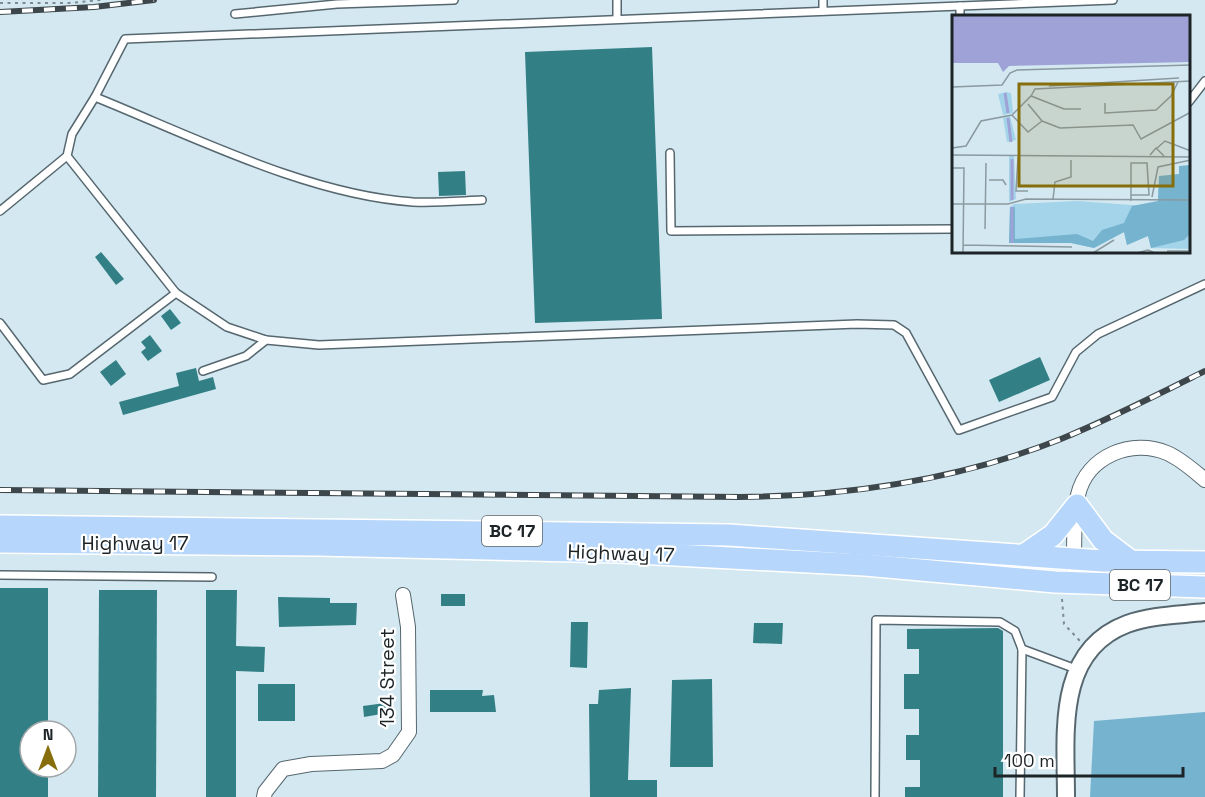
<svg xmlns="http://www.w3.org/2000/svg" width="1205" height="797" font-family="'Space Grotesk',sans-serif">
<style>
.forest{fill:#75b3cf}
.building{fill:#328085}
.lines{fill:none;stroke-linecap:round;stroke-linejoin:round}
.service-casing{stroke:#56676f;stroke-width:10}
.minor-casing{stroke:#56676f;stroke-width:16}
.tertiary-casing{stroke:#56676f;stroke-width:20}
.trunk-casing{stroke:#fff;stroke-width:24}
.path{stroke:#7c8a91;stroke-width:2;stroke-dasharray:3 4.5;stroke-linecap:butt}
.service{stroke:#fff;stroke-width:7}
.minor{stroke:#fff;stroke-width:14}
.tertiary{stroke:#fff;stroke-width:16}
.trunk{stroke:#b6d6fb;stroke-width:21}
.rail-casing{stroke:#3d474b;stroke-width:6}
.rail{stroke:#fff;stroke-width:4;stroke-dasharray:11;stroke-linecap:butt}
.labels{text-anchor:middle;stroke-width:4.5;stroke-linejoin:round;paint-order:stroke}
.shield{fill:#fff;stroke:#606668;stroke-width:1.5}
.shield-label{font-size:18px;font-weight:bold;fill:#1c2427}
.street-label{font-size:20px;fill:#1c2427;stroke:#fff}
.inset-river{fill:none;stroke:#9ea2d6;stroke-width:3}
.inset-road{fill:none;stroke:#8a9aa0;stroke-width:1.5}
.view{fill:#866e0d;fill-opacity:0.15;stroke:#866e0d;stroke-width:3}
.inset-edge{fill:none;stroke:#1c2427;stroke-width:3}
</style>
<rect width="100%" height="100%" fill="#d4e8f1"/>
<path class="forest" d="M 1205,712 L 1205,797 L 1090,797 L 1094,721 Z"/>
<g class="building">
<path d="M 652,47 L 662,319 L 535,323 L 525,52 Z"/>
<path d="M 465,171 L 466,195 L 439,196 L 438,172 Z"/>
<path d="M 101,252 L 124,279 L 116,285 L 95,257 Z"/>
<path d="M 170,309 L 181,323 L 171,330 L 161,316 Z"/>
<path d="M 150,335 L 162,351 L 148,361 L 141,352 L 146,348 L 141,342 Z"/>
<path d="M 1040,357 L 1050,380 L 999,402 L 989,380 Z"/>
<path d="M 116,360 L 126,374 L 111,386 L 100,372 Z"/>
<path d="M 196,368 L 199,381 L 213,377 L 216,389 L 123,415 L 119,402 L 179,386 L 176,373 Z"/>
<path d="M 0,588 L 48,588 L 48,731 L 30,731 L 30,767 L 48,767 L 48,797 L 0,797 Z"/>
<path d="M 99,590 L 157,590 L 156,797 L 98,797 Z"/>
<path d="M 206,590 L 237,590 L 236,646 L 265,647 L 264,672 L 236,671 L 236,797 L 206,797 Z"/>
<rect x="441" y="594" width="24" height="12"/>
<path d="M 278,597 L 330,598 L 330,603 L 357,603 L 356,625 L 279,627 Z"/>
<path d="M 571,622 L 588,622 L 587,668 L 570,667 Z"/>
<path d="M 754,623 L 783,623 L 782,644 L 753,643 Z"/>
<path d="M 998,628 L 1003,631 L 1003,797 L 905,797 L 905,787 L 920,787 L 920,760 L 906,760 L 906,735 L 919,735 L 919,709 L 904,709 L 904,674 L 919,674 L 919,649 L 907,649 L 907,629 Z"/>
<path d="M 712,679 L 713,767 L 670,767 L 672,680 Z"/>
<rect x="258" y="684" width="37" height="37"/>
<path d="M 631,688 L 628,780 L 657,780 L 657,797 L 590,797 L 589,704 L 598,704 L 599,690 Z"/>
<path d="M 430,690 L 483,690 L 482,696 L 494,695 L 496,712 L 430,712 Z"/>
<path d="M 385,703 L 387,713 L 364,717 L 363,706 Z"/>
</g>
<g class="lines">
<defs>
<g id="service">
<path d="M 617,0 L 617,18"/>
<path d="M 823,0 L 823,11"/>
<path d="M 960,6 L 960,16"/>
<path d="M 235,14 L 337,4 L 454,0"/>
<path d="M 95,97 L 125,39 L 1113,0"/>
<path d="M 1188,103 L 1205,81"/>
<path d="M 670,153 L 671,231 L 953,229"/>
<path d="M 0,211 L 67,156 L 72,134 L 95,97 C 192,136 308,195 413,202 C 436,203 459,201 482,200"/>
<path d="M 176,293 L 227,327 L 266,340 L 319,345 L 857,324 L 894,325 L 906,333 L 959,430 L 1052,397 L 1076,352 L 1098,334 L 1205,284"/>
<path d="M 0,323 L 43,380 L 70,374 L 176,293 L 67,156"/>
<path d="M 203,371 L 246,356 L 266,340"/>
<path d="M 0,575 L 212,577"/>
<path d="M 1022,649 L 1076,669"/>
<path d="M 875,797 L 876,620 L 1000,622 L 1015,631 L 1022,649 L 1020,797"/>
</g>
<g id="minor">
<path d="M 1074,583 C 1075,555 1072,522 1078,495 C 1087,456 1132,438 1167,453 C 1181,459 1193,470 1205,480"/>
<path d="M 264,797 L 265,792 L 283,769 L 311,764 L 382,761 L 393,755 L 409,732 L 408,627 L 403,595"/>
</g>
<path id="tertiary" d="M 1066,797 C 1066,734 1055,651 1127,624 C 1151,615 1180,615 1205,612"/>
<g id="trunk">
<path d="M 0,526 L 729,535 L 1103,561 L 1205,562"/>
<path d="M 0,542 L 318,545 L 619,552 L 865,565 L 1055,582 L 1205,587"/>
<path d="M 1024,555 L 1053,535 L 1077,505 L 1103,540 L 1132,562"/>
</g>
</defs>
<use href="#service" class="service-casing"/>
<use href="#minor" class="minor-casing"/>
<use href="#tertiary" class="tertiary-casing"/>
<use href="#trunk" class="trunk-casing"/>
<g class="path">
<path d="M 0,3 L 69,3 L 101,0"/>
<path d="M 1062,599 L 1064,624 L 1080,641"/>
</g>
<use href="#service" class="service"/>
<use href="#minor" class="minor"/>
<use href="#tertiary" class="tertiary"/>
<use href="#trunk" class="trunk"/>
<defs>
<g id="rail">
<path d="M 0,12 L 94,7 L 154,0"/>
<path d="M 0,490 L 740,497 C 850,496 958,480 1061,439 C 1110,419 1157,395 1205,371"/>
</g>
</defs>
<use href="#rail" class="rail-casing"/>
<use href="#rail" class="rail"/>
</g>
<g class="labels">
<g class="shield">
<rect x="482" y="516" width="60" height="30" rx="4.5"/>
<rect x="1110" y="570" width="60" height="30" rx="4.5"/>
</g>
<g class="shield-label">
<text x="512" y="537">BC 17</text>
<text x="1140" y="591">BC 17</text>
</g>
<g class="street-label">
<text x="135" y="550">Highway 17</text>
<text transform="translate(621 553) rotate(2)" y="7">Highway 17</text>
<text transform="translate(387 678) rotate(-90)" y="7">134 Street</text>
</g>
</g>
<g transform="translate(952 15)">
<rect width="238" height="238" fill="#d4e8f1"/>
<path d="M 54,77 L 59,78 L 61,98 L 51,100 L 46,79 ZM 58,101 L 64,125 L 55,127 L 51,103 ZM 57,141 L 62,141 L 64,184 L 57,187 ZM 206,174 L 238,174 L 238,234 L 199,233 L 196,221 L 175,230 L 172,217 L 142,233 L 119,228 L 57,228 L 58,192 L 62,189 L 125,186 L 193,191 L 206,186 Z" fill="#a3d4e9"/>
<path d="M 238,150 L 238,219 L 232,225 L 199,233 L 196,221 L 175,230 L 172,217 L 142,233 L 119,228 L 57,228 L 58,192 L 63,192 L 63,224 L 125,219 L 141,226 L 150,215 L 172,208 L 180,191 L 206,186 L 207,161 L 227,159 L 227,151 Z" fill="#75b3cf"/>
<path d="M 0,0 L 238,0 L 238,47 L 57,51 L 51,57 L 46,48 L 0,48 Z" fill="#9ea2d6"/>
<path class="inset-river" d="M 53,78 L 56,98M 56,103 L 59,127M 60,185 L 60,144M 60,192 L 60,228"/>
<path class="inset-road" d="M 97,71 L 227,63M 0,72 L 50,70 L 58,58 L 65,55 L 239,50M 79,81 L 83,74 L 239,66M 153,88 L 153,98 L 204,95 L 219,81 L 226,67M 60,100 L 76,117 L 90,106 L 76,89M 90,106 L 108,113 L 181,110 L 189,124 L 239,97M 0,133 L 14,131 L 29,106 L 60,100 L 79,81 L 112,94 L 129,94M 204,134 L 213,126 L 239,136M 0,140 L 239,142M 198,140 L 204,133 L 212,141M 66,142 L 64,176 L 76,176M 0,153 L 12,153 L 11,238M 37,165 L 51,165 L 54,170M 179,180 L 197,180 L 195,148 L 179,148 L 179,186M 200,182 L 206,152 L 239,145M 101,184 L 103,167 L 119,162 L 119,145M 0,189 L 56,189 L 74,184 L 239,185M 33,214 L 34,148M 11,230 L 120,232M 215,236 L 239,236M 141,238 L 162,225M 185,238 L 196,235 L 203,238"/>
<path class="view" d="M 67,69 L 221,69 L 221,171 L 67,171 Z"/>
<rect width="238" height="238" class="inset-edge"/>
</g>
<g transform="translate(48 749)"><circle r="28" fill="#ffffff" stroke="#a4a7a9" stroke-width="1.5"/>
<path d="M0-4.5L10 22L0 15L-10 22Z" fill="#866e0d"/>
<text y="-9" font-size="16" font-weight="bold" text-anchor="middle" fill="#1c2427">N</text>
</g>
<path d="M995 767v9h188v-9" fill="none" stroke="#1c2427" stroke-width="3"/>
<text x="1004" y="767" font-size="18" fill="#1c2427" stroke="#ffffff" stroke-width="4.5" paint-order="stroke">100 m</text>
</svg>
